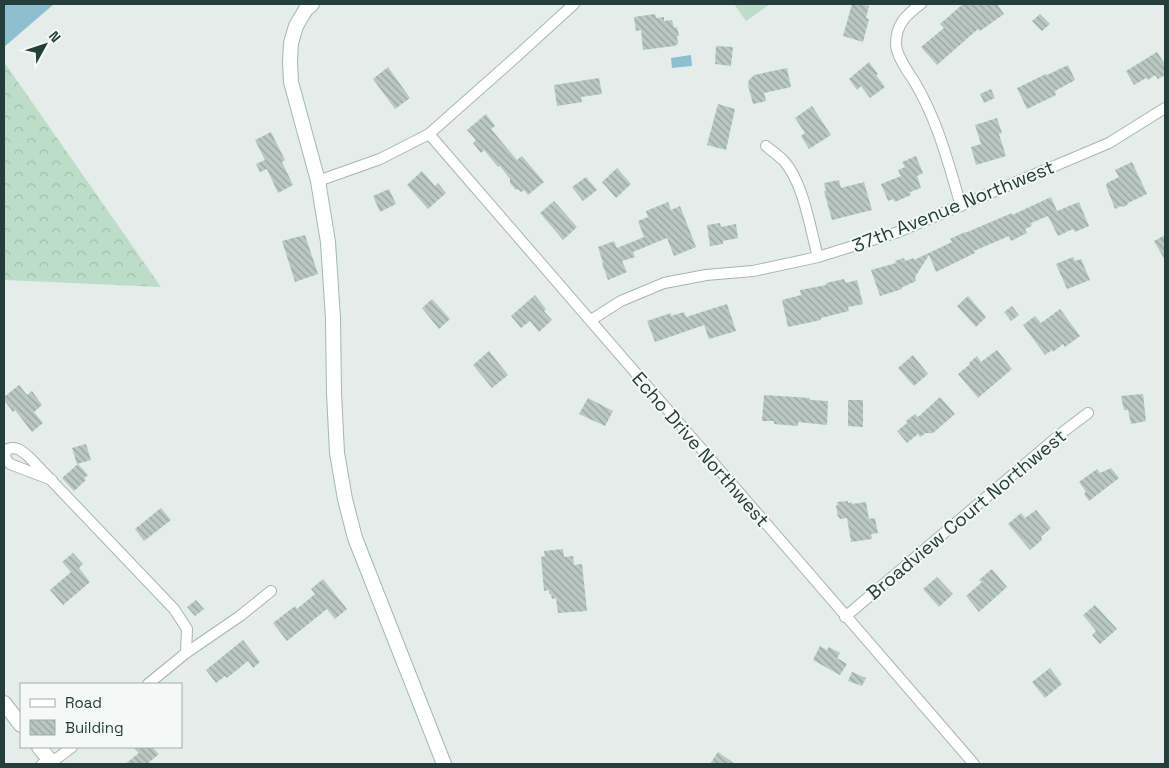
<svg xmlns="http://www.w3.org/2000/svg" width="1169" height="768" font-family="'Space Grotesk',sans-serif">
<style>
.forest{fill:url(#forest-crowns)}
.pitch{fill:#bdddc9}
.water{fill:#8dbfd0}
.building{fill:url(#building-back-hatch)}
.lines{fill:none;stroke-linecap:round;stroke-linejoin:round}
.street-casing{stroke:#a7b5b1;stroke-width:12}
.secondary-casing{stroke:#a2b8b3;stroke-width:16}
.street{stroke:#fff;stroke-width:10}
.secondary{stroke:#fff;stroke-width:14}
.labels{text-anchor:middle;stroke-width:4;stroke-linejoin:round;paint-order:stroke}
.street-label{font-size:19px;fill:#243e39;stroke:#f4f9f7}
</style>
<defs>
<pattern id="forest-crowns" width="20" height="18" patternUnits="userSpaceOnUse" patternTransform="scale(1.25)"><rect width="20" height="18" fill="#bdddc9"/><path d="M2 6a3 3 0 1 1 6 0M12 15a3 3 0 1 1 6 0" fill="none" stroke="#a2bfad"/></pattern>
<pattern id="building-back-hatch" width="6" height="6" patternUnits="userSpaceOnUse" patternTransform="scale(1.25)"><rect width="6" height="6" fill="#b9c8c3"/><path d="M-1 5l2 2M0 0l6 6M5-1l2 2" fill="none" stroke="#96a49f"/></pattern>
</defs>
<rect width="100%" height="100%" fill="#e4edea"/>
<path class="forest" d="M 4,62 L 161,287 L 4,280 Z"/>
<path class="pitch" d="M 734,4 L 770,4 L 746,21 Z"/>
<g class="water">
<path d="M 4,4 L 54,4 L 4,47 Z"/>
<path d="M 691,55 L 692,66 L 672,68 L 671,58 Z"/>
</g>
<g class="building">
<path d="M 852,4 L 858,4 L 869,6 L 866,18 L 869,19 L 863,42 L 843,36 Z"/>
<path d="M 963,4 L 997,4 L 1004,14 L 980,31 L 978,29 L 937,65 L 921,47 L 944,28 L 940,24 Z"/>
<path d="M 655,14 L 656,18 L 664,17 L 664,21 L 672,20 L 674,28 L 677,27 L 679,36 L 677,36 L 678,44 L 674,46 L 643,50 L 641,30 L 636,31 L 634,17 Z"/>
<path d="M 1040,14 L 1050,24 L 1042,31 L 1032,21 Z"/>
<path d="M 716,46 L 733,47 L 731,66 L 715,64 Z"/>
<path d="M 1157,52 L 1165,64 L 1165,75 L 1158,79 L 1155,75 L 1148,80 L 1146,78 L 1134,85 L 1126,71 Z"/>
<path d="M 869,62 L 878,74 L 876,75 L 885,87 L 870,98 L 861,86 L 857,90 L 849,79 Z"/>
<path d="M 1068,65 L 1075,80 L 1055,91 L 1056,95 L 1027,109 L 1017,88 L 1046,74 L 1047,75 Z"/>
<path d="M 388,67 L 410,98 L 395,109 L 373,79 Z"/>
<path d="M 787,68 L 791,87 L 764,93 L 766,101 L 753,104 L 748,85 L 749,80 L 754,75 Z"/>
<path d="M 599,78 L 602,94 L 581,97 L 582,102 L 557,106 L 554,85 Z"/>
<path d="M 991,89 L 995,98 L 984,103 L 980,94 Z"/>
<path d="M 718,104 L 735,109 L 726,150 L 707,145 Z"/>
<path d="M 812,106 L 831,135 L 809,149 L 801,136 L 805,133 L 795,118 Z"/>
<path d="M 486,114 L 495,126 L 491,129 L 517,160 L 522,156 L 544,182 L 528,195 L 524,190 L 521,192 L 518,189 L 516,190 L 510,183 L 510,179 L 500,166 L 498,167 L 484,150 L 481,153 L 473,143 L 476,140 L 467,130 Z"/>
<path d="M 997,118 L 1002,133 L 999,134 L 1006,156 L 976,165 L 971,147 L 981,144 L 975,125 Z"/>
<path d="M 271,132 L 285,160 L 282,162 L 293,185 L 278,193 L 267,169 L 260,172 L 256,164 L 265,160 L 255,140 Z"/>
<path d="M 916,156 L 923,173 L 917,176 L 921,188 L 910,192 L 911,195 L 895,202 L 893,199 L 888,201 L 881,184 L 901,176 L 898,170 L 905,167 L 902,162 Z"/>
<path d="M 1132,162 L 1147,194 L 1128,203 L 1127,205 L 1123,207 L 1121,206 L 1115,209 L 1106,186 L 1107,183 L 1119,177 L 1115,170 Z"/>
<path d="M 617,168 L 631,184 L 616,198 L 602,182 Z"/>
<path d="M 422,171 L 435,186 L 438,183 L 446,193 L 428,209 L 407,185 Z"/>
<path d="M 586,177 L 597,190 L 583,201 L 572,187 Z"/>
<path d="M 839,180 L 841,188 L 864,182 L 872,210 L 832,220 L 824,191 L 826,191 L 824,183 Z"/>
<path d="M 389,189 L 396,204 L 380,212 L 373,196 Z"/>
<path d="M 1051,197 L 1057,211 L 1079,202 L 1089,226 L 1075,232 L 1073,229 L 1058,236 L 1048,216 L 1031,223 L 1032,226 L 1025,229 L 1027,233 L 1011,241 L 1009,236 L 974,251 L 975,253 L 936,272 L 929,255 L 915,277 L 916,281 L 901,288 L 902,289 L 880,296 L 871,270 L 896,263 L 895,261 L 904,258 L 905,261 L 914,258 L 914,260 L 952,242 L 950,239 L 965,232 L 965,233 L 1012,213 L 1012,215 Z"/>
<path d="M 554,201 L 577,227 L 563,240 L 540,213 Z"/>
<path d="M 668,202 L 671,210 L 680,206 L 696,247 L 674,256 L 667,238 L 633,252 L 635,257 L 622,261 L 627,272 L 608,280 L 602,263 L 603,263 L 598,247 L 614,241 L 617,248 L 644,237 L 638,221 L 648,217 L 646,211 Z"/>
<path d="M 720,223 L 721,227 L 736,224 L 738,238 L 723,241 L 723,244 L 710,246 L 707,225 Z"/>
<path d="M 305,235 L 318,274 L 295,282 L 282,241 Z"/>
<path d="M 1165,235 L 1165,260 L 1154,241 Z"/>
<path d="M 1073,257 L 1075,261 L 1081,259 L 1090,280 L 1067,289 L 1056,264 Z"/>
<path d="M 844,279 L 846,283 L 857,280 L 863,304 L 848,307 L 849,311 L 821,318 L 821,320 L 788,327 L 782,300 L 801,295 L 800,290 L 826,285 L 826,283 Z"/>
<path d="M 535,295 L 546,309 L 544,311 L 552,320 L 539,332 L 530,321 L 521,328 L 511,316 Z"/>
<path d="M 968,296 L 986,317 L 976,327 L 957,306 Z"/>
<path d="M 432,299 L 450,319 L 439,329 L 422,308 Z"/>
<path d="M 727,304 L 736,331 L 709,339 L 704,325 L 655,342 L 647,321 L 671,313 L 671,316 L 684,312 L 686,317 Z"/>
<path d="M 1012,306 L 1019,315 L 1011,321 L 1004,312 Z"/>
<path d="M 1060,309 L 1080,336 L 1065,347 L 1063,344 L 1053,352 L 1052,350 L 1045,355 L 1023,325 L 1035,316 L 1041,323 Z"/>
<path d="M 997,350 L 1012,369 L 978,398 L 958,374 L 970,364 L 969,363 L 977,356 L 981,362 Z"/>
<path d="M 489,351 L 508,375 L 492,388 L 473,365 Z"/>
<path d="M 913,355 L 928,374 L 914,386 L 898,368 Z"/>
<path d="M 19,385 L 27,395 L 32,391 L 42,405 L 34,412 L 43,423 L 32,432 L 15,410 L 13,412 L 4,400 L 4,397 Z"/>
<path d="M 1143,394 L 1146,421 L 1131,424 L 1128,410 L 1124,410 L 1121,396 Z"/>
<path d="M 764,395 L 810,398 L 810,400 L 828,401 L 827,425 L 798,422 L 798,426 L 774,424 L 774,421 L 762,421 Z"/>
<path d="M 940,397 L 955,414 L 933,433 L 926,433 L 920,437 L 918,434 L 907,443 L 897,431 L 907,423 L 906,421 L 915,414 L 918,417 Z"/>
<path d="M 588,398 L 613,411 L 605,426 L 579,414 Z"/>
<path d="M 848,400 L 863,400 L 863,427 L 848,426 Z"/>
<path d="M 86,444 L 91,460 L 77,464 L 72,448 Z"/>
<path d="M 78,464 L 88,475 L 84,478 L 86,480 L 74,491 L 62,478 Z"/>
<path d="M 1111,468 L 1119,478 L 1089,501 L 1084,494 L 1086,492 L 1079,482 L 1097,469 L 1100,473 Z"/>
<path d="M 848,501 L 848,503 L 852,502 L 852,504 L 866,502 L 869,519 L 875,518 L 878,533 L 871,534 L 872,539 L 851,542 L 847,518 L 840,519 L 839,517 L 838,517 L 836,505 L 838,505 L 837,502 Z"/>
<path d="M 161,508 L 171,520 L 144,541 L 135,529 Z"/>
<path d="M 1036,510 L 1051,528 L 1041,537 L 1042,540 L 1030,550 L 1008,524 L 1021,513 L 1025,518 Z"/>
<path d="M 563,549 L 564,557 L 573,556 L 574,565 L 582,564 L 587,611 L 558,613 L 556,598 L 552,599 L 551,594 L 549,594 L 549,590 L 544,591 L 541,557 L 545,556 L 544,551 Z"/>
<path d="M 73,553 L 83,564 L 79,568 L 90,582 L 63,605 L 50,590 L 71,572 L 62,562 Z"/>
<path d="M 992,569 L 1007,587 L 979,612 L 966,596 L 982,582 L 979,580 Z"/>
<path d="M 937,577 L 953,594 L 939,607 L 923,589 Z"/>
<path d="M 323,579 L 347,609 L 335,619 L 327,609 L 287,641 L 273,623 L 295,606 L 297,609 L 315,594 L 311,589 Z"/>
<path d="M 196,600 L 204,609 L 195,616 L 187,607 Z"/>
<path d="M 1095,605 L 1117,629 L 1100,644 L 1092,635 L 1096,631 L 1083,615 Z"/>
<path d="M 243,640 L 260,662 L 253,668 L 248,661 L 227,678 L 225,676 L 216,683 L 206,670 Z"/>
<path d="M 820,646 L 827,650 L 829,647 L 840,653 L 837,658 L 847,664 L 840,675 L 813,660 Z"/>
<path d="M 1050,668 L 1062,684 L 1045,698 L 1032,682 Z"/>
<path d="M 852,672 L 866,678 L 862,686 L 848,681 Z"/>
<path d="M 133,747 L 152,747 L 159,754 L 147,764 L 125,764 L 139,753 Z"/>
<path d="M 718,752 L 735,764 L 710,764 Z"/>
</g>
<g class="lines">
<defs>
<g id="street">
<path d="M 921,4 C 906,15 896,24 896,44 C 896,55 908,72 914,81 C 938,121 948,162 961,206"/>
<path d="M 429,134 L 974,764"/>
<path d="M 766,146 C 772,151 779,156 784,161 C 804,184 810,228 818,257"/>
<path d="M 318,181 L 380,159 L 429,134 L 517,56 L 574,4"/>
<path d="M 591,320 L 621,301 L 664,283 L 706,275 L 753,271 L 818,257 L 898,232 L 1109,143 L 1165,108"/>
<path d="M 52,480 L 10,464 L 6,459 L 5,453 L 8,449 C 17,446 22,451 29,457 L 174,609 L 187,629 L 186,653"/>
<path d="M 845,617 L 1063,432 L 1088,413"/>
<path d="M 148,684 L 186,653 L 240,616 L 271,591"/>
<path d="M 42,764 L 59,757 L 72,747"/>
</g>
<g id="secondary">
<path d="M 312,4 L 306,9 L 296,26 L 291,43 L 290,62 L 291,82 L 318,181 L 328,242 L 333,318 L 334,393 L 337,453 L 345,499 L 355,538 L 444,764"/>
<path d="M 4,703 L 21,725"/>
<path d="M 39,747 L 53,764"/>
</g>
</defs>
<use href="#street" class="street-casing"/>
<use href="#secondary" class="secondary-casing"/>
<use href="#street" class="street"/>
<use href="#secondary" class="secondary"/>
</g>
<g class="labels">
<g class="street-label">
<text transform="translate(953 206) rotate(-22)" y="7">37th Avenue Northwest</text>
<text transform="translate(701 449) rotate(49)" y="7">Echo Drive Northwest</text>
<text transform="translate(966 514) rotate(-40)" y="7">Broadview Court Northwest</text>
</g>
</g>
<rect width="1169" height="768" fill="none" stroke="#243e39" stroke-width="10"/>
<rect x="20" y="683" width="162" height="65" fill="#f4f9f7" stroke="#a1aeab"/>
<rect x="30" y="699" width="25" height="8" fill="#ffffff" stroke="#a1aeab"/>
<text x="65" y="708" font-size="15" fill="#243e39">Road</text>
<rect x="30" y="720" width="25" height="15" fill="url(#building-back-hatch)" stroke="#a1aeab"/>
<text x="65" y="733" font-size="15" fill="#243e39">Building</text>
<g transform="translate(45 45) rotate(50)" stroke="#f4f9f7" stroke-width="4" paint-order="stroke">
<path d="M0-4L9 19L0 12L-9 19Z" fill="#243e39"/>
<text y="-8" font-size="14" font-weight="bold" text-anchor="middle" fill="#243e39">N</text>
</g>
</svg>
